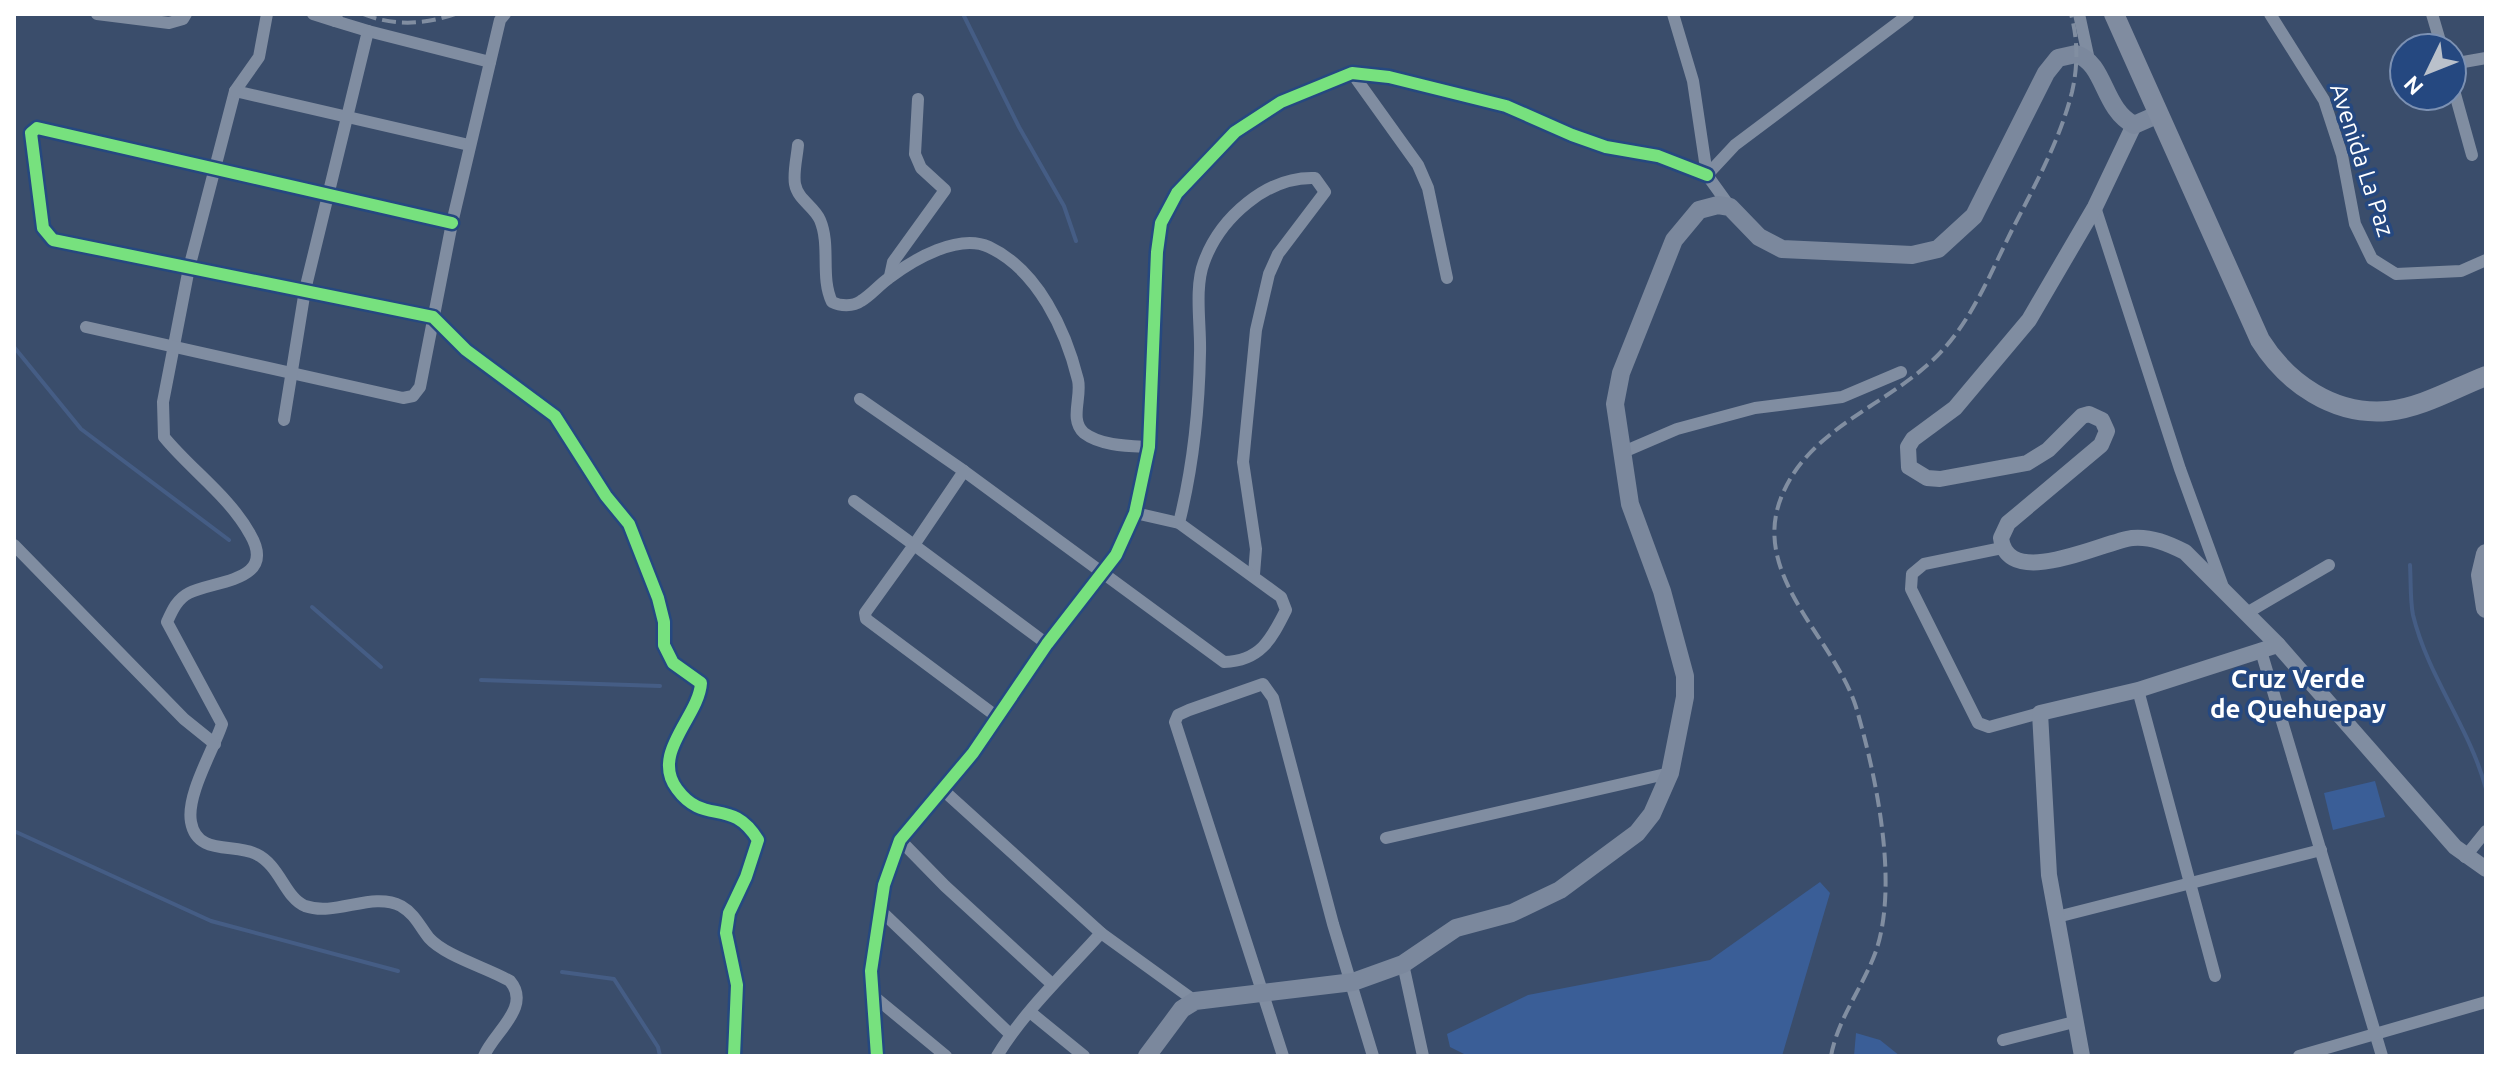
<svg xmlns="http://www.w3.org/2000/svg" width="2500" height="1070" font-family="Ubuntu,sans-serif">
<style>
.green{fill:#3a5e97}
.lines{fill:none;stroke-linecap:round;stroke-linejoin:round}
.stream{stroke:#455d85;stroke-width:4}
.minor{stroke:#808da1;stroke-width:12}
.tertiary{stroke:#808da1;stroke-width:16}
.secondary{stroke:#7b889d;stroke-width:18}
.trunk{stroke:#808ca0;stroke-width:20}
.rail{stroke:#818ea1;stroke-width:4;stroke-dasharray:14 6;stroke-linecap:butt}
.cycleway-casing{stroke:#254880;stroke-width:17}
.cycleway{stroke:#77e17e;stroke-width:12}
.labels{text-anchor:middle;stroke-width:7;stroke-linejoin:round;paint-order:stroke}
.street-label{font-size:24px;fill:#fff;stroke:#254880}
.neighbourhood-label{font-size:26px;font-weight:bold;fill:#fff;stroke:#254880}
</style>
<rect width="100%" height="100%" fill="#3a4d6b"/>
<g class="green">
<path d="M 2375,781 L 2385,817 L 2333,830 L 2324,793 Z"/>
<path d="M 1820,882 L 1830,893 L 1782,1056 L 1468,1056 L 1450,1047 L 1447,1034 L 1528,995 L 1710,960 Z"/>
<path d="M 1856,1033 L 1880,1040 L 1900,1056 L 1854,1056 Z"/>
</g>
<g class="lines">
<g class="stream">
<path d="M 963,14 L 1019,127 L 1064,206 L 1076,241"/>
<path d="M 14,347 L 81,429 L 229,540"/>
<path d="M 2410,565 C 2411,581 2410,600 2413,615 C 2428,677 2470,728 2486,789"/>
<path d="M 312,607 L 381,667"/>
<path d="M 481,680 L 660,686"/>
<path d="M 14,831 L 211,921 L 398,971"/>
<path d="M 562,972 L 614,979 L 658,1047 L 660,1056"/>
</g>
<g class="minor">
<path d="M 97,14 L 169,23 L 183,19 L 186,14"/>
<path d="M 267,14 L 259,57 L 235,91 L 189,268 L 163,402 L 164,437 C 191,470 229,496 250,534 C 278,582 215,580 189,593 C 177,599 172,611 167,622 L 222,724 C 213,751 186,795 191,822 C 197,856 234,843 256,854 C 280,865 285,898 305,906 C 336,917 372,891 401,906 C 415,914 420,927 429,938 C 445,956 488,968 510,981 C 532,1007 494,1032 484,1056"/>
<path d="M 313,14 L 335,21 L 337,14"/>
<path d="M 1673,14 L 1693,81 L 1707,175 L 1730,207"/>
<path d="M 2079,14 L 2089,60"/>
<path d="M 2270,14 L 2324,100 L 2342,155 L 2355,224 L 2372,259 L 2396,274 L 2461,271 L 2486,260"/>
<path d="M 2432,14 L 2442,48"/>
<path d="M 368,31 L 490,62"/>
<path d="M 2452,64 L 2486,58"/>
<path d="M 1352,73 L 1418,165 L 1428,188 L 1447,278"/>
<path d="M 2452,83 L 2472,155"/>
<path d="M 235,91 L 469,145"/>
<path d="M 798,145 C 797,157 793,172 795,184 C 798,200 814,206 820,220 C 831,246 820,277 832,302 C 840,306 853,307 861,301 C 871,295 879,285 889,278 C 914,259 959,233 989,247 C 1038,270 1066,331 1078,380 C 1082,397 1069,420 1084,433 C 1101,446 1129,446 1149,447"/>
<path d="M 1707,175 L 1735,145 L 1908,15"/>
<path d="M 2095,207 L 2180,469 L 2223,587"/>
<path d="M 452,223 L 37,128 L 31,133 L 43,228 L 53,240 L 433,317 L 466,350 L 555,416 L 606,496 L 629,524 L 658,598 L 664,622 L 664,645 L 673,663 L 701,683 C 699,717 650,753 677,789 C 705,827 731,796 758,840 L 746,877 L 729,913 L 726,933 L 737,985 L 734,1056"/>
<path d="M 890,276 L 893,262 L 945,190 L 921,168 L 915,154 L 918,99"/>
<path d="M 86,327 L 403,398 L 413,396 L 420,387 L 452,223 L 500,20 L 505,14"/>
<path d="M 860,399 L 964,471"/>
<path d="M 284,420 L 305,290 L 368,31 L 335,21"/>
<path d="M 1621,453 L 1677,429 L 1755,408 L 1842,397 L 1901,372"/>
<path d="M 854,501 L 914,545 L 865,613 L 866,619 L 996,716"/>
<path d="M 1179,523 C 1193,467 1199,412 1200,353 C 1201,326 1194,288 1204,262 C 1220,218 1267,176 1315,178 L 1325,192 L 1278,254 L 1269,274 L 1256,330 L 1243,462 L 1256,549 L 1254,574"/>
<path d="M 14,545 L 184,719 L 215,744"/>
<path d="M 2002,548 L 1924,564 L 1912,574 L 1911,589 L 1978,723 L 1989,727 L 2040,713"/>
<path d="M 2245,614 L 2329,565"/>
<path d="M 1047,644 L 914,545 L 964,471 L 1224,662 C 1260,661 1271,640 1286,610 L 1281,597 L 1179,523 L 1135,513"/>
<path d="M 2261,651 L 2382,1056"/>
<path d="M 2138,690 L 2215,976"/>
<path d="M 943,790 L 1101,933 C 1065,973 1025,1010 997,1056"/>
<path d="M 1386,838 L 1670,773"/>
<path d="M 900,840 L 945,886 L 1052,984"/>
<path d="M 2465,857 L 2486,831"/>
<path d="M 880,910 L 1010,1034"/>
<path d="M 2057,917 L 2321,850"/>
<path d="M 1101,933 L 1195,1001"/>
<path d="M 1403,964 L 1423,1056"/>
<path d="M 871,994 L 946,1056"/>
<path d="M 1030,1012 L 1084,1056"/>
<path d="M 2003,1040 L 2074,1022"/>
<path d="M 877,1056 L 871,971 L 884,885 L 900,840 L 973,753 L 1047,644 L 1116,555 L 1135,513 L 1149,447 L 1157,252 L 1161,223 L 1177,193 L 1235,132 L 1281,102 L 1352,73 L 1389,77 L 1506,106 L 1572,135 L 1606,147 L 1658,156 L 1707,175"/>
<path d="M 1283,1056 L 1175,722 L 1178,715 L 1189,710 L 1263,684 L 1273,698 L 1333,924 L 1373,1056"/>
<path d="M 2299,1056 L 2486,1002"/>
</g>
<g class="tertiary">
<path d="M 2134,125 L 2095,207 L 2029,320 L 1955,408 L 1913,439 L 1908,447 L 1909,467 L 1927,478 L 1940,479 L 2027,463 L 2048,450 L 2082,416 L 2089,414 L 2102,420 L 2107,431 L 2101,445 L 2008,523 L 2001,538 C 2008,591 2102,542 2132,538 C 2151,536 2169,544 2185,552 L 2278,645 L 2455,847 L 2486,869"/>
<path d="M 2082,1056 L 2049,875 L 2040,713 L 2138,690 L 2278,645"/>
</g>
<path class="secondary" d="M 1147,1056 L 1182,1009 L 1195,1001 L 1353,982 L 1403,964 L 1456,928 L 1512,913 L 1560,890 L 1637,833 L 1652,814 L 1670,773 L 1685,697 L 1685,676 L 1662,591 L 1630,504 L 1615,404 L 1621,373 L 1674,240 L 1699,210 L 1718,205 L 1730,207 L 1759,237 L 1782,249 L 1912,255 L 1938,249 L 1974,216 L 2046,73 L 2058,58 L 2076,54 C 2106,64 2102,108 2134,125 L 2159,114"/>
<g class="trunk">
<path d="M 2114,14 L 2260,340 C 2287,383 2334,416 2388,411 C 2421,408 2455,388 2486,376"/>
<path d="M 2486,554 L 2481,575 L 2486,608"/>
</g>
<g class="rail">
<path d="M 363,14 C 393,26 424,25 455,14"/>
<path d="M 1831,1056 C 1838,1018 1863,987 1876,951 C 1899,883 1876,775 1856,707 C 1834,637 1747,574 1783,493 C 1811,428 1887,405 1935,358 C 1971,323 1990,274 2012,230 C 2035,185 2060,140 2072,92 C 2078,66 2078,40 2071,14"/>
</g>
<defs>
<g id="cycleway">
<path d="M 452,223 L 37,128 L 31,133 L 43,228 L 53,240 L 433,317 L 466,350 L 555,416 L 606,496 L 629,524 L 658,598 L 664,622 L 664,645 L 673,663 L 701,683 C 699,717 650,753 677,789 C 705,827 731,796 758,840 L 746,877 L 729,913 L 726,933 L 737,985 L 734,1056"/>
<path d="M 877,1056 L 871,971 L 884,885 L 900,840 L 973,753 L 1047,644 L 1116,555 L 1135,513 L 1149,447 L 1157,252 L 1161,223 L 1177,193 L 1235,132 L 1281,102 L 1352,73 L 1389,77 L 1506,106 L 1572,135 L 1606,147 L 1658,156 L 1707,175"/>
</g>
</defs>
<use href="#cycleway" class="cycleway-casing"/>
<use href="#cycleway" class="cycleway"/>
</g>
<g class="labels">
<g class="street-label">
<text transform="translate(2362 160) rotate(72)" y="8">Avenida La Paz</text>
</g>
<g class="neighbourhood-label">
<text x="2298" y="688">Cruz Verde<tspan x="2298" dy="30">de Quehuepay</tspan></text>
</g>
</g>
<rect width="2500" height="1070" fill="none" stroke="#ffffff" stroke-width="32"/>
<g transform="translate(2428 72) rotate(227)"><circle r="38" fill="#254880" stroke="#7c91b3" stroke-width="2"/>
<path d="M0-6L14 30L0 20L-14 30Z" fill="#bac1cb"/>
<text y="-12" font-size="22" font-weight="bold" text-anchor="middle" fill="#ffffff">N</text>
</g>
</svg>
